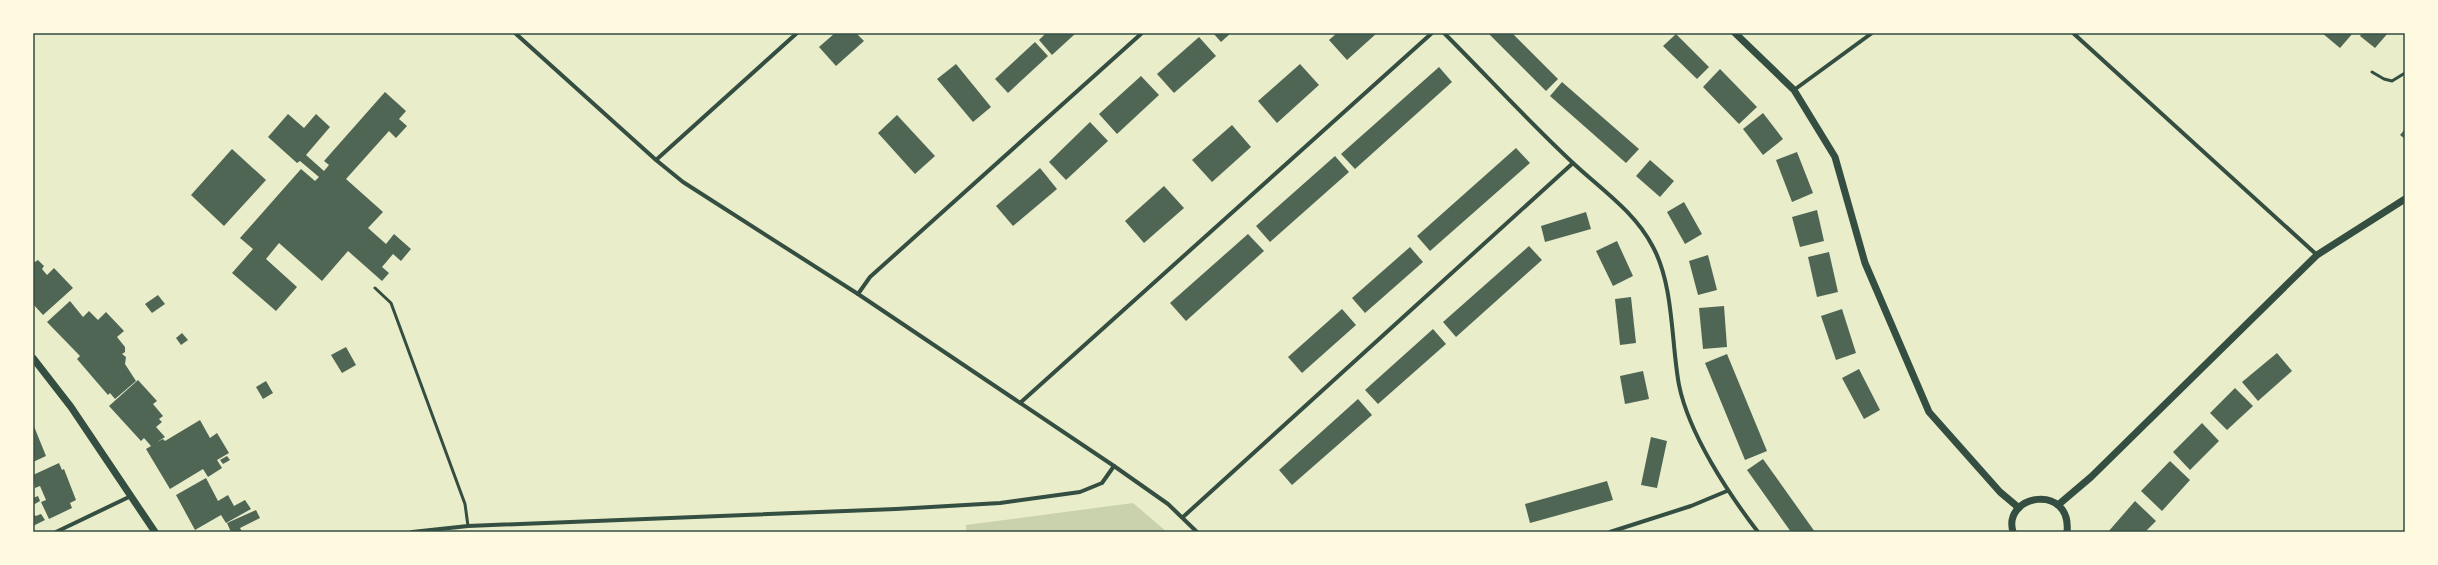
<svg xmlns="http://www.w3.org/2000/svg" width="2438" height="565" font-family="'Space Grotesk',sans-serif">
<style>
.green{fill:#cad2ad}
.building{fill:#4f6655}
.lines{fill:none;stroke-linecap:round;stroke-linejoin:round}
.service{stroke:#344e41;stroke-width:3}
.minor{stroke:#344e41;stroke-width:4}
.tertiary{stroke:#344e41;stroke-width:7}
.neatline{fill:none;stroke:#344e41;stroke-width:1.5}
</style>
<rect width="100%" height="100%" fill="#e9edc9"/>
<path class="green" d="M 1133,503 L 1167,532 L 966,532 L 966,525 Z"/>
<g class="building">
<path d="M 835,33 L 856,33 L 864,41 L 836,66 L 819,47 Z"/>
<path d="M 1046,33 L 1076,33 L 1052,55 L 1039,40 Z"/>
<path d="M 1213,33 L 1231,33 L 1221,42 Z"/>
<path d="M 1337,33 L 1377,33 L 1347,60 L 1329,40 Z"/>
<path d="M 1488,33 L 1512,33 L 1558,79 L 1546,91 Z"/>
<path d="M 2322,33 L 2353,33 L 2340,48 Z"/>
<path d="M 2362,33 L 2388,33 L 2375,48 L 2360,36 Z"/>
<path d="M 1676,34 L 1709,67 L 1697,79 L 1663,46 Z"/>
<path d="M 1199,37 L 1216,56 L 1174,93 L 1157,74 Z"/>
<path d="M 1035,42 L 1048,56 L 1008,93 L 995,79 Z"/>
<path d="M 956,64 L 991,107 L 973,122 L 937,79 Z"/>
<path d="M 1300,64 L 1319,85 L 1277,123 L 1258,101 Z"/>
<path d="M 1439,67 L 1452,82 L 1355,169 L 1341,154 Z"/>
<path d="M 1720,69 L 1757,107 L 1739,124 L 1703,87 Z"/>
<path d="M 1141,76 L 1159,95 L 1117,134 L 1099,114 Z"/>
<path d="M 1562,82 L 1639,149 L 1626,163 L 1550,96 Z"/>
<path d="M 385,92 L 406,111 L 399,119 L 407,126 L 396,138 L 389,131 L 346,179 L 383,212 L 368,228 L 386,244 L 394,234 L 411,249 L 401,261 L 393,254 L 382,267 L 389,273 L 382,281 L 348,251 L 322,281 L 279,243 L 266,259 L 297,287 L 276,311 L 232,273 L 253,249 L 240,238 L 301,169 L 315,181 L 319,177 L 300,161 L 297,163 L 268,137 L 288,114 L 304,128 L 316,114 L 330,127 L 306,155 L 324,171 L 329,165 L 324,161 Z"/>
<path d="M 1763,113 L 1783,139 L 1763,155 L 1743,129 Z"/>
<path d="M 897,115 L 935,156 L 915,174 L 878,133 Z"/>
<path d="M 1090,122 L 1108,141 L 1066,180 L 1049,162 Z"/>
<path d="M 1232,125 L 1251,147 L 1212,182 L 1192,160 Z"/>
<path d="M 2405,129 L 2405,139 L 2400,135 Z"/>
<path d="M 1516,148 L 1530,163 L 1430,251 L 1417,236 Z"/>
<path d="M 232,149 L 266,180 L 224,226 L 191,195 Z"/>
<path d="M 1797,152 L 1813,193 L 1792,202 L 1776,160 Z"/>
<path d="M 1335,156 L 1349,172 L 1270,242 L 1256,226 Z"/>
<path d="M 1650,160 L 1674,181 L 1660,197 L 1636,176 Z"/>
<path d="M 1040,168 L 1057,189 L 1013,226 L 996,206 Z"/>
<path d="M 1164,186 L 1184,208 L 1144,243 L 1125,221 Z"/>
<path d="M 1684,202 L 1702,234 L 1685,244 L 1667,212 Z"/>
<path d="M 1817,210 L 1824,241 L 1800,247 L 1792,217 Z"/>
<path d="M 1586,212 L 1591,229 L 1545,242 L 1541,226 Z"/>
<path d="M 1248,234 L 1264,251 L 1186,321 L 1170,303 Z"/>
<path d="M 1617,241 L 1633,276 L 1613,286 L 1596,251 Z"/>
<path d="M 1529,246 L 1542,260 L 1456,337 L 1443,322 Z"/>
<path d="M 1410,247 L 1423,262 L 1365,313 L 1352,298 Z"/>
<path d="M 1829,252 L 1838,292 L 1817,297 L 1808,257 Z"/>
<path d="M 1708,255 L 1717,290 L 1698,295 L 1689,261 Z"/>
<path d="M 33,260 L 35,262 L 38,260 L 44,266 L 42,269 L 47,275 L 54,268 L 73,288 L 43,315 L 33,304 Z"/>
<path d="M 158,295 L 165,304 L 152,313 L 145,304 Z"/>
<path d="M 1631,297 L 1636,343 L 1620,345 L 1615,299 Z"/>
<path d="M 70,301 L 83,317 L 89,311 L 98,320 L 106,312 L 124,331 L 117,337 L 125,347 L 125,352 L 122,354 L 126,357 L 125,364 L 136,381 L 115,399 L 110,393 L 108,395 L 95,380 L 77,359 L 80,356 L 47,322 Z"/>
<path d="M 1724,306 L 1727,347 L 1703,349 L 1699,308 Z"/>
<path d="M 1342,309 L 1356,325 L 1302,373 L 1288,357 Z"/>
<path d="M 1842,309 L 1856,353 L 1836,360 L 1821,316 Z"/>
<path d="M 1433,329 L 1446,344 L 1378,404 L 1365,390 Z"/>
<path d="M 182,333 L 188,340 L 181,345 L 176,338 Z"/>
<path d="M 346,347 L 356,365 L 342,373 L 331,355 Z"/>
<path d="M 2277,353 L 2292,371 L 2258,401 L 2242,382 Z"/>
<path d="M 1727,354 L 1767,451 L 1745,460 L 1705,363 Z"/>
<path d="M 1859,369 L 1880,410 L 1864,419 L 1842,378 Z"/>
<path d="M 1643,371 L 1649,399 L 1625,404 L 1620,376 Z"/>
<path d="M 138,380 L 157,401 L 153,404 L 163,416 L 159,419 L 162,422 L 156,427 L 165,437 L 157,442 L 163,439 L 165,441 L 200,420 L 210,438 L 217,433 L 229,453 L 217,460 L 222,468 L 208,477 L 203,469 L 170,489 L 146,449 L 151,446 L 144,438 L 141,441 L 109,406 Z"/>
<path d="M 266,381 L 273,393 L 263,399 L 256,387 Z"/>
<path d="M 2235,388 L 2253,406 L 2227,430 L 2210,413 Z"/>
<path d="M 1358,399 L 1372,415 L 1292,485 L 1279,470 Z"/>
<path d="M 2202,423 L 2219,441 L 2190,470 L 2173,452 Z"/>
<path d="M 33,424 L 46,456 L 33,462 Z"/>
<path d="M 1651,437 L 1667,441 L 1657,488 L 1641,485 Z"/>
<path d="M 227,456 L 230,460 L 223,464 L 220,460 Z"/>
<path d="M 1763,459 L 1815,532 L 1791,532 L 1747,470 Z"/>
<path d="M 2170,461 L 2190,480 L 2162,511 L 2141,491 Z"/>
<path d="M 59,463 L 62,470 L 64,469 L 76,500 L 70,503 L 72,508 L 49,519 L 41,502 L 46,500 L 40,486 L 35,488 L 33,475 Z"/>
<path d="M 206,478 L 218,501 L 228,495 L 234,506 L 245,500 L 251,509 L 226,523 L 221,515 L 195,530 L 176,495 Z"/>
<path d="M 1607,481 L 1613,500 L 1530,523 L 1525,504 Z"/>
<path d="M 38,496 L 40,501 L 33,505 L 33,498 Z"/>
<path d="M 2135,501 L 2156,521 L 2145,532 L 2108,532 Z"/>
<path d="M 256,510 L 260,518 L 240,528 L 242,532 L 231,532 L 227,523 Z"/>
<path d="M 33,514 L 36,516 L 41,514 L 45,520 L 33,526 Z"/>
</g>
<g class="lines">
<g class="service">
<path d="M 2372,72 L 2384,79 L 2392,81 L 2405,73"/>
<path d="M 375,288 L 391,303 L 465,504 L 468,526"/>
</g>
<g class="minor">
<path d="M 515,33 L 656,160 L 683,182 L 858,294 L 1114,466 L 1168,504 L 1197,532"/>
<path d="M 1444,33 C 1487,76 1529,122 1573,163 C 1602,190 1635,212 1653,247 C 1674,286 1671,342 1679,385 C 1689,434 1728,493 1758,532"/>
<path d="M 2073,33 L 2317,255"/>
<path d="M 1794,90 L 1872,33"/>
<path d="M 656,160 L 797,33"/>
<path d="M 858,294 L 870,277 L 1142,33"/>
<path d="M 1020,403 L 1432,33"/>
<path d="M 1183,517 L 1573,163"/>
<path d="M 56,532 L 131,496"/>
<path d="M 412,532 L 468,526 L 896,509 L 1000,503 L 1080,492 L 1102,483 L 1114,466"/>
<path d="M 1610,532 L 1691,506 L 1727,491"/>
</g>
<g class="tertiary">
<path d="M 1735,33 L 1794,90 L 1835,157 L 1865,263 L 1929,412 L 2000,492 L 2019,508"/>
<path d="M 33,358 L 71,407 L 155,532"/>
<path d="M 2058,505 L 2091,477 L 2317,255 L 2405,199"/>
<path d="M 2013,532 C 2002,494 2072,483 2067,532"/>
</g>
</g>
<rect width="2438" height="565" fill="none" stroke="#fefae0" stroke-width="68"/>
<rect x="34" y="34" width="2370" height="497" class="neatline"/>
</svg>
